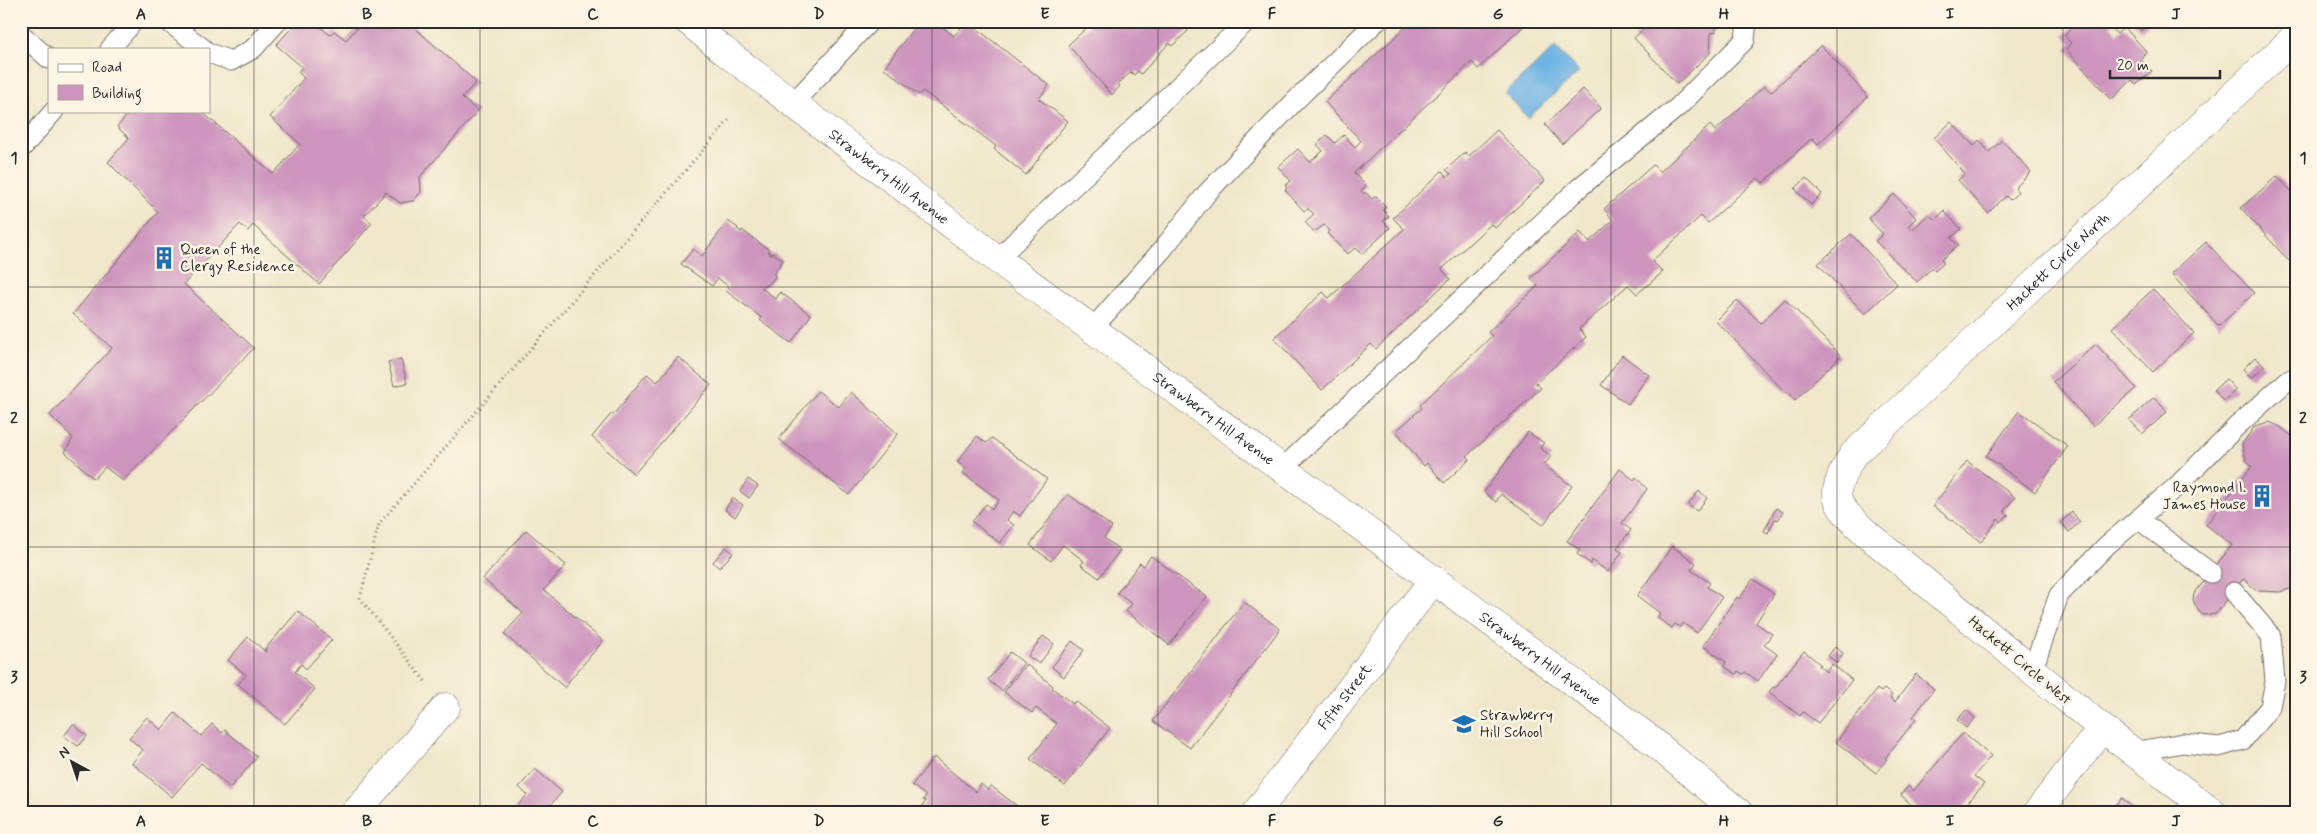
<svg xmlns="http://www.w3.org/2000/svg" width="2317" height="834" font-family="Mynerve,sans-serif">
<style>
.water{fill:#6cb2e3;stroke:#4c6e87}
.building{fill:#cd94be}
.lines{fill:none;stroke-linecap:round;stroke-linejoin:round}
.lane-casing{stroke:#706d63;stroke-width:21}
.street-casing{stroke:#706d63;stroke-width:29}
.secondary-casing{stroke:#706d63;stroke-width:29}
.path{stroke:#706d63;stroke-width:3;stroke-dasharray:1 4;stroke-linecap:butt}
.lane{stroke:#fff;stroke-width:19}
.street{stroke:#fff;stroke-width:28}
.secondary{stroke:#fff;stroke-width:28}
.grid{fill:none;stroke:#2b2b2b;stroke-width:1;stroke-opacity:0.55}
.labels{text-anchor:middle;stroke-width:5;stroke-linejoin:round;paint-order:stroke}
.street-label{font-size:15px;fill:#2b2b2b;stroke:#fcf5e5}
.poi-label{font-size:15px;fill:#2b2b2b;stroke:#fcf5e5;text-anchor:start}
.neatline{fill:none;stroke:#2b2b2b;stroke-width:2}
.grid-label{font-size:16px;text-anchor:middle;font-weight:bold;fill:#2b2b2b}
</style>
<rect width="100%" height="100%" fill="#fcf5e5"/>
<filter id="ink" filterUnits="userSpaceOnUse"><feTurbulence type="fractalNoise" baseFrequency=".02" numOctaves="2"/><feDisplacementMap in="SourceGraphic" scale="10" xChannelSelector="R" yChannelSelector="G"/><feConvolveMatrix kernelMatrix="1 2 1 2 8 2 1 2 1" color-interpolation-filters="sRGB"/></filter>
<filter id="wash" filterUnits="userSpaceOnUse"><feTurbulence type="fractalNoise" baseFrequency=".0096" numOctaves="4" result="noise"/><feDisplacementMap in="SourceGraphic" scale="20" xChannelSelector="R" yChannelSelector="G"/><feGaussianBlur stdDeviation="1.12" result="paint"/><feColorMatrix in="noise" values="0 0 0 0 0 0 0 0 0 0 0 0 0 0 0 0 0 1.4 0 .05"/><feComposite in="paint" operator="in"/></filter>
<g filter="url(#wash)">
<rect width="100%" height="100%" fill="#f0e7ca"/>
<path class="water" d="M 1555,47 L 1579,72 L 1528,118 L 1505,93 Z"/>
<g id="blocks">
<g class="building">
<path d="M 298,21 L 314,21 L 330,35 L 334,31 L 346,40 L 363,21 L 407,21 L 476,82 L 462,98 L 478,111 L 420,177 L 421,192 L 413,201 L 400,203 L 386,192 L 364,216 L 372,223 L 319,284 L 253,225 L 248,231 L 240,224 L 184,284 L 254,348 L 123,481 L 105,467 L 94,479 L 65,452 L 73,438 L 50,415 L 112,348 L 73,314 L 158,212 L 108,162 L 129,138 L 117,127 L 131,111 L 201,111 L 273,174 L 300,144 L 270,117 L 304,78 L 298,72 L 302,67 L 276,45 Z"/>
<path d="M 919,21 L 935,21 L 954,36 L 967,21 L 1049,85 L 1039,99 L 1068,121 L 1026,175 L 994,149 L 996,146 L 923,91 L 919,95 L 884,68 Z"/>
<path d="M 1094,21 L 1193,21 L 1186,28 L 1188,31 L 1172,46 L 1169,43 L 1141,74 L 1138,71 L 1134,75 L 1131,72 L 1118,84 L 1120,86 L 1112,95 L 1068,45 Z"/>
<path d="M 1412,21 L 1529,21 L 1478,69 L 1472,62 L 1354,173 L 1366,186 L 1361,191 L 1364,194 L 1365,192 L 1372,199 L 1376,196 L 1386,206 L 1383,210 L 1389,216 L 1383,221 L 1390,228 L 1362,254 L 1356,248 L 1347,254 L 1327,233 L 1329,231 L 1324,225 L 1314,232 L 1305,222 L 1314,214 L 1308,209 L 1304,211 L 1285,190 L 1287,188 L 1285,186 L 1291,181 L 1278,167 L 1298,149 L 1310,162 L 1323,151 L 1317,144 L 1327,135 L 1335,143 L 1344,135 L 1355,147 L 1361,141 L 1325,102 Z"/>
<path d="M 1652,21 L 1716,21 L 1716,32 L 1711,33 L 1710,53 L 1677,84 L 1634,38 Z"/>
<path d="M 2072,21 L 2111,21 L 2113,23 L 2110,26 L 2117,34 L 2124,27 L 2147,52 L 2140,59 L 2152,71 L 2136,85 L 2132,80 L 2111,100 L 2066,49 L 2071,43 L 2064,35 L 2075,25 Z"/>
<path d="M 2132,21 L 2152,21 L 2141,31 Z"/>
<path d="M 1821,45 L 1868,97 L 1818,144 L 1812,138 L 1763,183 L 1758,178 L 1708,223 L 1701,216 L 1652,261 L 1663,272 L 1637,294 L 1628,285 L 1579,329 L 1586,337 L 1536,383 L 1541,388 L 1467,456 L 1470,459 L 1444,483 L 1427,463 L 1424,466 L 1396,431 L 1422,408 L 1420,405 L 1492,336 L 1488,332 L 1538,286 L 1531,278 L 1580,232 L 1589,242 L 1613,220 L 1604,209 L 1653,165 L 1660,172 L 1710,125 L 1715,131 L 1764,86 L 1771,92 Z"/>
<path d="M 1583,89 L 1601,108 L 1562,144 L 1545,125 Z"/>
<path d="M 1951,122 L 1974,146 L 1979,140 L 1989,152 L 2002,140 L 2031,172 L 2015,188 L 2018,192 L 2010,200 L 2006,196 L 1988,213 L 1958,180 L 1965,174 L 1934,138 Z"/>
<path d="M 1497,130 L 1545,181 L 1495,228 L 1491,224 L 1442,269 L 1450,279 L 1376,349 L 1371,344 L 1322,390 L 1274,338 L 1323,292 L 1329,298 L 1404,229 L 1393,218 L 1442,171 L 1447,177 L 1451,174 L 1446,170 L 1465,152 L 1469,156 Z"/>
<path d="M 2277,176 L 2296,196 L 2296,256 L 2289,261 L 2241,208 Z"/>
<path d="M 1806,178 L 1822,194 L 1811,205 L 1795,189 Z"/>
<path d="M 1894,194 L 1916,218 L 1909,225 L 1912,230 L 1929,214 L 1935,220 L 1944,211 L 1961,229 L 1951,238 L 1958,245 L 1941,260 L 1944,263 L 1935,271 L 1932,268 L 1917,282 L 1875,241 L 1883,234 L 1868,218 Z"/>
<path d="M 728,221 L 738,228 L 737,229 L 741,232 L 742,230 L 769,250 L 768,251 L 771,255 L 773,253 L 783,260 L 774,273 L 775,277 L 769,284 L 762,288 L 776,299 L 780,292 L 811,315 L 791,343 L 760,320 L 762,318 L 726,291 L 729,287 L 718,278 L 712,286 L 681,264 L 693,249 L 702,256 Z"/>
<path d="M 1851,234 L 1897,284 L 1865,314 L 1818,264 Z"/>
<path d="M 2206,242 L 2254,293 L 2219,326 L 2171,274 Z"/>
<path d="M 2153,289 L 2194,333 L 2153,372 L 2112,328 Z"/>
<path d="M 1785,299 L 1841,356 L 1795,400 L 1788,391 L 1786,393 L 1716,321 L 1737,300 L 1761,323 Z"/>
<path d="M 2096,344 L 2136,388 L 2093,426 L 2053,382 Z"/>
<path d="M 1622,355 L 1649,375 L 1628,404 L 1601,385 Z"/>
<path d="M 678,357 L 711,385 L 634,474 L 592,437 L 612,413 L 613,415 L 647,374 L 657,382 Z"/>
<path d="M 2255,357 L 2265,366 L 2252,378 L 2243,369 Z"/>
<path d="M 401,359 L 407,383 L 394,386 L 388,362 Z"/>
<path d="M 2226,379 L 2236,390 L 2223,401 L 2214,390 Z"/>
<path d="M 818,391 L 839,407 L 851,392 L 898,434 L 849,495 L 779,439 Z"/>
<path d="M 2154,397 L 2167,412 L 2142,434 L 2129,420 Z"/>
<path d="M 2019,411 L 2068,446 L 2035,492 L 1986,456 Z"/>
<path d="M 2269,422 L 2279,426 L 2296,439 L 2296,587 L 2280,592 L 2258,591 L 2243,579 L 2216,614 L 2203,615 L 2198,611 L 2193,600 L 2194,594 L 2232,545 L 2206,525 L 2252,466 L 2246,460 L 2242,444 L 2255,426 Z"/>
<path d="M 1528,432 L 1544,443 L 1540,448 L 1551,456 L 1544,465 L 1572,486 L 1543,525 L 1501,494 L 1496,502 L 1484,492 Z"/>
<path d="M 977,436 L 986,443 L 992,438 L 1047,479 L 1020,516 L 1013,511 L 1007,520 L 1014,525 L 1000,543 L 972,522 L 986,504 L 992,509 L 999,500 L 963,473 L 966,469 L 957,462 Z"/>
<path d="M 1967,461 L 2015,497 L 2004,511 L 2008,515 L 2001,522 L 1998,519 L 1981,542 L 1933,506 Z"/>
<path d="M 1620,469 L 1634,480 L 1636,477 L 1647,489 L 1622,523 L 1631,530 L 1617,548 L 1622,552 L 1608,572 L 1592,560 L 1591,564 L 1577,554 L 1580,550 L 1567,541 Z"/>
<path d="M 748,479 L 758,486 L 749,498 L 740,491 Z"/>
<path d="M 1699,491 L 1707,498 L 1697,511 L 1688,505 Z"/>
<path d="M 1068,494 L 1112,527 L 1104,538 L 1120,550 L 1099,578 L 1081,565 L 1084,561 L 1063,545 L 1051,561 L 1030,545 Z"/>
<path d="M 732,498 L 743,505 L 735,517 L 725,510 Z"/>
<path d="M 1776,508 L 1783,512 L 1778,520 L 1775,519 L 1768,533 L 1764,531 Z"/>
<path d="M 2072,512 L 2080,522 L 2069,532 L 2061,522 Z"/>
<path d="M 526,530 L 566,565 L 544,590 L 603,641 L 568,682 L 569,683 L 565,688 L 504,634 L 523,613 L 483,579 Z"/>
<path d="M 1672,546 L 1696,563 L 1691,570 L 1710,583 L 1707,587 L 1722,597 L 1697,633 L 1683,623 L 1680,627 L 1675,624 L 1672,628 L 1657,618 L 1660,613 L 1637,596 Z"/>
<path d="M 726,547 L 733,553 L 719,568 L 713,562 Z"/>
<path d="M 1151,556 L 1207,597 L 1169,645 L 1126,611 L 1132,604 L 1117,593 L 1140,563 L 1144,566 Z"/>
<path d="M 1753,579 L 1774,594 L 1756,623 L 1772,634 L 1764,645 L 1777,654 L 1758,681 L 1745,672 L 1743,674 L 1738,671 L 1736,674 L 1724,666 L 1726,662 L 1703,646 L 1737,597 L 1739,599 Z"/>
<path d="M 1244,602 L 1280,629 L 1190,748 L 1153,721 Z"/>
<path d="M 298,611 L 332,640 L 306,669 L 301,664 L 295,672 L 315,689 L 285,724 L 238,684 L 246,675 L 228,660 L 248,637 L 266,652 L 265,649 Z"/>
<path d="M 1043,636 L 1054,644 L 1039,664 L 1028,656 Z"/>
<path d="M 1072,641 L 1084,650 L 1064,677 L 1052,667 Z"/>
<path d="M 1835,647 L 1843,653 L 1837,663 L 1828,656 Z"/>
<path d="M 1804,651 L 1821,665 L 1819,666 L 1826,672 L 1832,664 L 1852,680 L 1818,723 L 1803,712 L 1800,716 L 1769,692 L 1773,687 L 1775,688 Z"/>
<path d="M 1010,652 L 1024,663 L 1002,691 L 988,680 Z"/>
<path d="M 1026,664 L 1053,686 L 1052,688 L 1073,704 L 1075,701 L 1110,728 L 1065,786 L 1030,759 L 1057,724 L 1036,708 L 1032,713 L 1004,692 Z"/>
<path d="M 1916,674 L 1934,689 L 1913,717 L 1916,719 L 1885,758 L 1887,759 L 1876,773 L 1836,742 L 1877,689 L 1881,692 L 1884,689 L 1892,695 L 1890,698 L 1895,702 Z"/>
<path d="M 1966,710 L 1975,718 L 1966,728 L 1957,720 Z"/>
<path d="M 175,713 L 201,736 L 212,724 L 222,733 L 225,730 L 257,757 L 230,788 L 201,763 L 172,797 L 132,763 L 143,750 L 129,738 L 147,717 L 161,730 Z"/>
<path d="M 73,724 L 87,736 L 78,746 L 64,736 Z"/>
<path d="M 1963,733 L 1991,756 L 1974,776 L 1984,784 L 1963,808 L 1968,813 L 1920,813 L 1901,795 L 1908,786 L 1913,791 Z"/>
<path d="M 934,757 L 976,792 L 981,784 L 988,790 L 991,786 L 1026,813 L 917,813 L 926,801 L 923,800 L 926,796 L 912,785 Z"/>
<path d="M 535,769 L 562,792 L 547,809 L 548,810 L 546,813 L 511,813 L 527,795 L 519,787 Z"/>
<path d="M 2122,798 L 2139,813 L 2110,813 Z"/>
<path d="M 619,808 L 624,813 L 615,813 Z"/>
</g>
</g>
</g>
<g filter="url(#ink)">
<use href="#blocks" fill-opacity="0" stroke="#706d63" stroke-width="1"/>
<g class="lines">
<defs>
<g id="lane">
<path d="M 167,21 L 204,49"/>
<path d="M 21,34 L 49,59"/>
<path d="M 110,49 L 134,21"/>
<path d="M 209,53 L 231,61 L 253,49 L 278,21"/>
<path d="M 793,103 L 870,21"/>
<path d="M 21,149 L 54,111"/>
<path d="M 997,259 L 1247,21"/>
<path d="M 1092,329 L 1162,250 L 1207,193 L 1296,100 L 1377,21"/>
<path d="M 1282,469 L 1580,187 L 1678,107 L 1745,40 L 1747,21"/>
<path d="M 2138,519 L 2211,573"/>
<path d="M 2032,671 L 2059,595 L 2106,546 L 2177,486 L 2237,426 L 2287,381 L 2296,377"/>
<path d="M 2133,752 L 2183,743 L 2219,747 L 2243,740 L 2270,707 L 2275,681 L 2271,636 L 2234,592"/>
</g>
<g id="street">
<path d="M 355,813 L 446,707"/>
<path d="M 2037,813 L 2102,728"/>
<path id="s1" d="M 2213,813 L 2102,728 L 1867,534 C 1832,501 1828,497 1853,455 L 2296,36"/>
</g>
<g id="secondary">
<path id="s2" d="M 688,21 L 723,50 L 997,259 L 1646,736 L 1739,813"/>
<path id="s3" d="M 1256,813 L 1434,579"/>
</g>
</defs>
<use href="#lane" class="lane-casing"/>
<use href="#street" class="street-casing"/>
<use href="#secondary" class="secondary-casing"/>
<path class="path" d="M 425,681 L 360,598 L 379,524 L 730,119"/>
<use href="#lane" class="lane"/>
<use href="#street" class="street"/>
<use href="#secondary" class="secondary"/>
</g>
</g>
<path class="grid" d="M 254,21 L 254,813M 480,21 L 480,813M 706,21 L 706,813M 932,21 L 932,813M 1158,21 L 1158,813M 1385,21 L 1385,813M 1611,21 L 1611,813M 1837,21 L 1837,813M 2063,21 L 2063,813M 21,287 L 2296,287M 21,547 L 2296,547"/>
<defs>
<symbol id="building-bare" viewBox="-9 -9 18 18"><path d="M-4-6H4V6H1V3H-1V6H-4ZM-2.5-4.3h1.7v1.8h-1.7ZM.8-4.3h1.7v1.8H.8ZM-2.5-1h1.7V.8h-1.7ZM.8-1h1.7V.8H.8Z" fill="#1f6fb2" stroke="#fcf5e5" stroke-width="2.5" paint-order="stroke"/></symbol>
<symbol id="school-bare" viewBox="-9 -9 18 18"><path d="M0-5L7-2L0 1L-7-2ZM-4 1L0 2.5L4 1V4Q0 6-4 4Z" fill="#1f6fb2" stroke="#fcf5e5" stroke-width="2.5" paint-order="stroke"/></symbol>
</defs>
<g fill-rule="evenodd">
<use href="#building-bare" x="148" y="242" width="32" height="32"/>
<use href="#building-bare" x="2246" y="480" width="32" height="32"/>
<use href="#school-bare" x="1448" y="708" width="32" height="32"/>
</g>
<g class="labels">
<g class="street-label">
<text dy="5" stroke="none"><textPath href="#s2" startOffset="254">Strawberry Hill Avenue</textPath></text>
<text dy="5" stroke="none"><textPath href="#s1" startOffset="820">Hackett Circle North</textPath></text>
<text dy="5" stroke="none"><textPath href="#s2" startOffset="659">Strawberry Hill Avenue</textPath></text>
<text dy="5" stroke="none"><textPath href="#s2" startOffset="1064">Strawberry Hill Avenue</textPath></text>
<text transform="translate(2020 660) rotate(40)" y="5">Hackett Circle West</text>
<text dy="5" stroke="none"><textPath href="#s3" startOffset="146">Fifth Street</textPath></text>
</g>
<g class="poi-label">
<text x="180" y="254">Queen of the<tspan x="180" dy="17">Clergy Residence</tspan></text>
<text x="2246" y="492" text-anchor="end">Raymond I.<tspan x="2246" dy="17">James House</tspan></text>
<text x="1480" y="720">Strawberry<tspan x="1480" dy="17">Hill School</tspan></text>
</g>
</g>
<rect width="2317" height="834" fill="none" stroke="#fcf5e5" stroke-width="55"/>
<rect x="48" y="48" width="162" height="65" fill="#fcf5e5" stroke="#a8a49b"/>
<rect x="58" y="64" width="25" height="8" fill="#ffffff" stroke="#a8a49b"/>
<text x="92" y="72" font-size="15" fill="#2b2b2b">Road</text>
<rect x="58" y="85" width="25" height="15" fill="#cd94be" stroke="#a8a49b"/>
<text x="92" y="98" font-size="15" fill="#2b2b2b">Building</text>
<g transform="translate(72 762) rotate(320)" stroke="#fcf5e5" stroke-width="4" paint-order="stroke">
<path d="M0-4L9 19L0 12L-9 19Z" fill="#2b2b2b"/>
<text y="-8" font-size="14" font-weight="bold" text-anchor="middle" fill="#2b2b2b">N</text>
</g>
<path d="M2110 70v8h110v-8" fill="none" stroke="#2b2b2b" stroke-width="2.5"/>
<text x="2117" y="70" font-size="15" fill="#2b2b2b" stroke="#fcf5e5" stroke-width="4" paint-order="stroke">20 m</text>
<rect x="28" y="28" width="2262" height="778" class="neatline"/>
<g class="grid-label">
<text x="141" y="19">A</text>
<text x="367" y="19">B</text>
<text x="593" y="19">C</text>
<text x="819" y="19">D</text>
<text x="1045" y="19">E</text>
<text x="1272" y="19">F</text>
<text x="1498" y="19">G</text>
<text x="1724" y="19">H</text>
<text x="1950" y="19">I</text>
<text x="2176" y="19">J</text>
<text x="14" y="163">1</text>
<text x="2303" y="163">1</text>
<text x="14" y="423">2</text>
<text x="2303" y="423">2</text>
<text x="14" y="682">3</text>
<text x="2303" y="682">3</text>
<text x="141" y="826">A</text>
<text x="367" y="826">B</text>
<text x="593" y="826">C</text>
<text x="819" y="826">D</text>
<text x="1045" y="826">E</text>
<text x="1272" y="826">F</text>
<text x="1498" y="826">G</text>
<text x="1724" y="826">H</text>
<text x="1950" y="826">I</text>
<text x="2176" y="826">J</text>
</g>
</svg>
